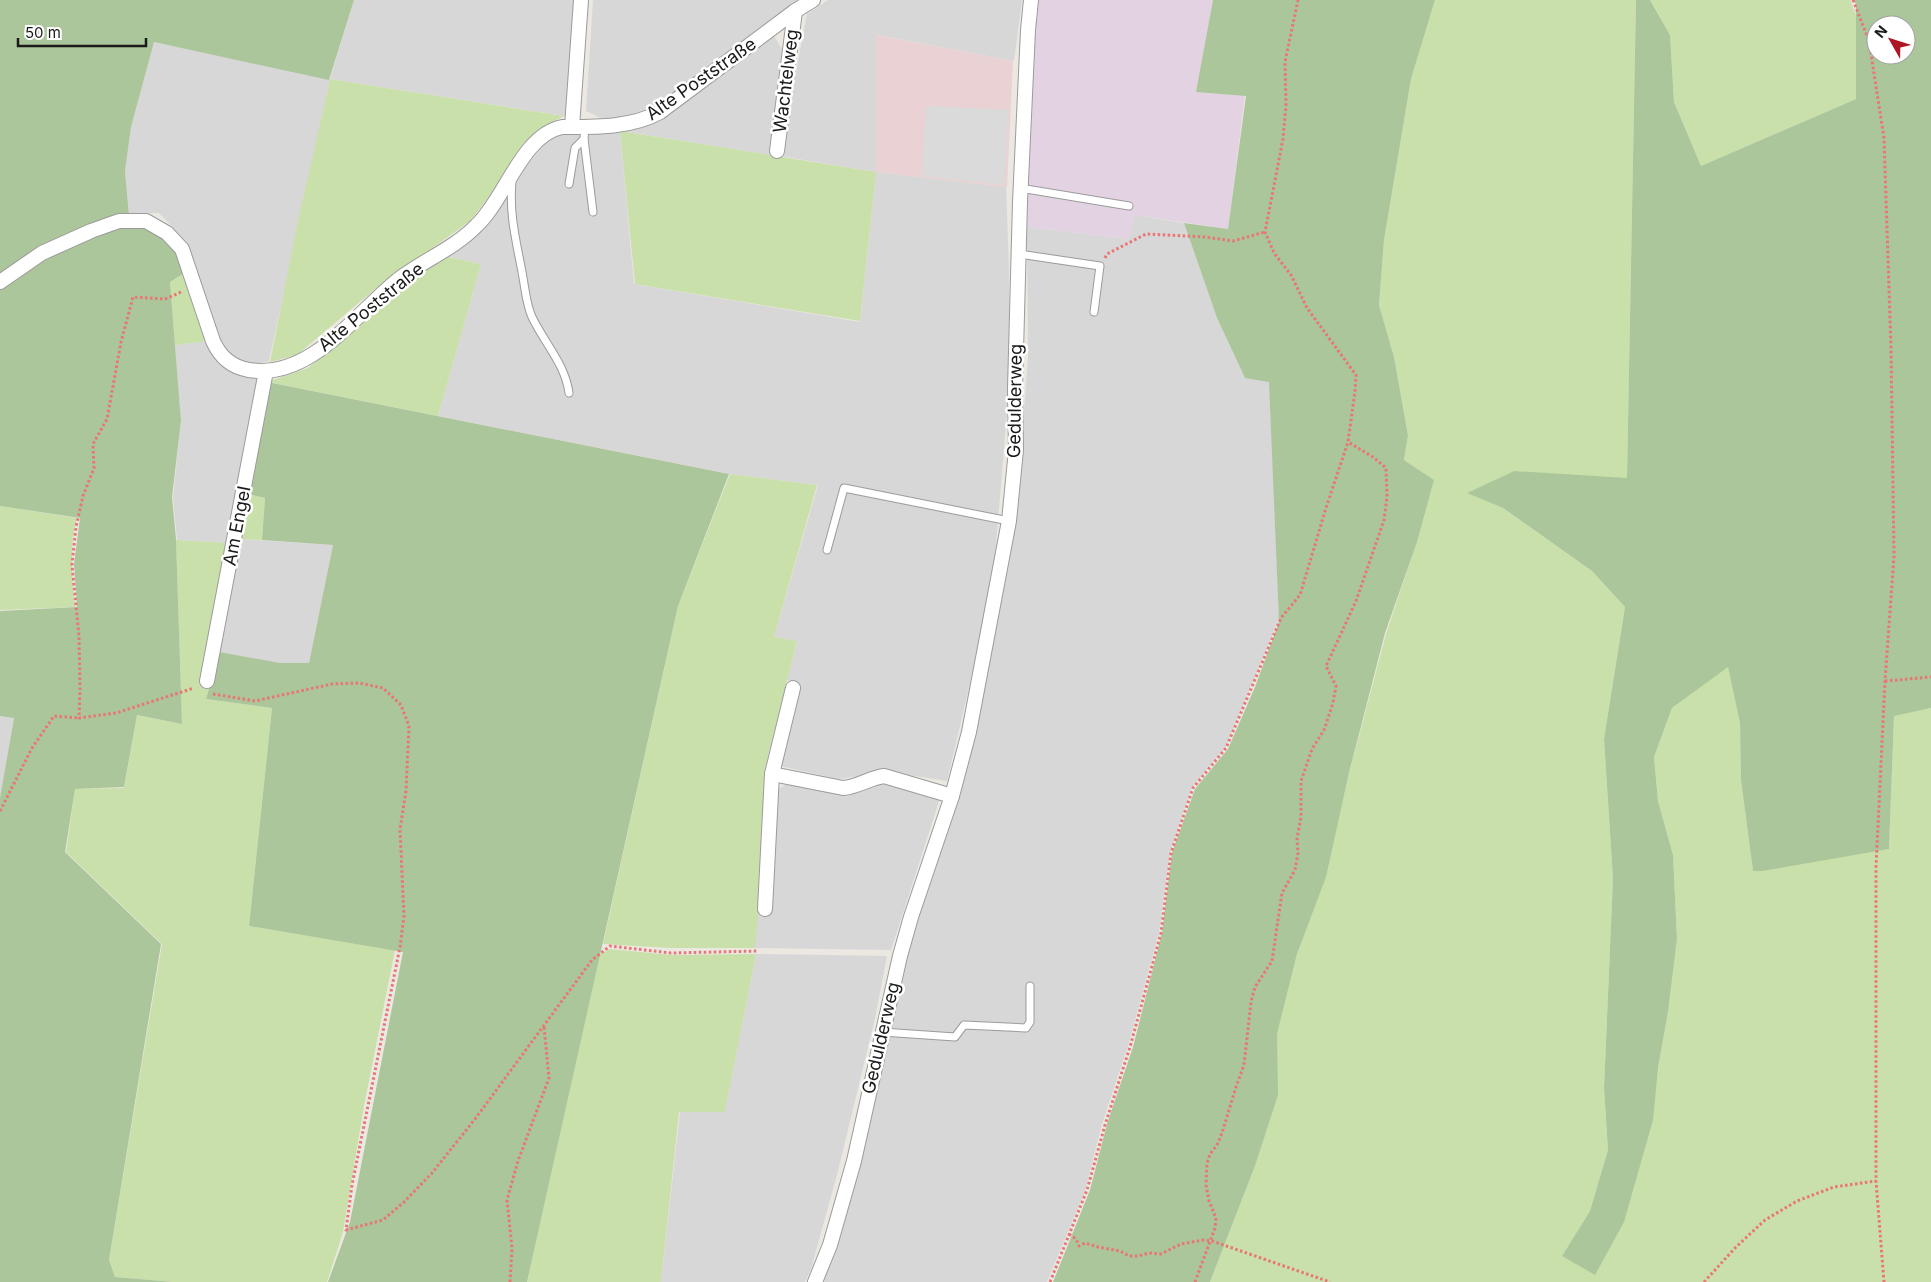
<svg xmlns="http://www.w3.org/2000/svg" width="1931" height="1282" font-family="Inter,sans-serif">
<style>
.residential{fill:#d8d7d7}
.commercial{fill:#ead1d3}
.industrial{fill:#e3d3e2}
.grass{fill:#cae0ab}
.forest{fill:#abc69a;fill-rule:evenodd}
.parking{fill:#dadada}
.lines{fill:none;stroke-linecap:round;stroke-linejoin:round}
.service-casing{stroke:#9b9b9b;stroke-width:9}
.minor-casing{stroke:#9b9b9b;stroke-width:16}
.path{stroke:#e97574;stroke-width:3;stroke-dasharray:2.5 2.5;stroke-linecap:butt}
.service{stroke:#fff;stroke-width:7}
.minor{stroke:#fff;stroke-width:14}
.labels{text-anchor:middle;stroke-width:5;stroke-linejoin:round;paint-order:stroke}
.street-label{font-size:18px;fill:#1a1a1a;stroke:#fff}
</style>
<rect width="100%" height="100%" fill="#ebe7e1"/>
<g class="residential">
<path d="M 354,0 L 576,0 L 565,116 L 330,79 Z"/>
<path d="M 593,0 L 803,0 L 704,73 L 654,106 L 622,118 L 601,118 L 586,111 Z"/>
<path d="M 828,0 L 1022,0 L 1014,61 L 877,35 L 876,172 L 1006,187 L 1009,269 L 1009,387 L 994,569 L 970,683 L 947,781 L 890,772 L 838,779 L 780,766 L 800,683 L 787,680 L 797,642 L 774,637 L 818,485 L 730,474 L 438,416 L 481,264 L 445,256 L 547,142 L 572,129 L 620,131 L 634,284 L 860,322 L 876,172 L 780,156 L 807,14 Z"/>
<path d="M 774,36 L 782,49 L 770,155 L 621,131 L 740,60 Z"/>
<path d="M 154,42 L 330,79 L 269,361 L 254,364 L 236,359 L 220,345 L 188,243 L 159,213 L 129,214 L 125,170 L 131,126 Z"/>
<path d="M 1135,215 L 1184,223 L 1217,318 L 1245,378 L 1270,381 L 1279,619 L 1225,748 L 1192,787 L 1170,852 L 1159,933 L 1128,1046 L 1102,1124 L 1085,1191 L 1047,1282 L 822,1282 L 853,1176 L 907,952 L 959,797 L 984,688 L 1007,574 L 1016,516 L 1028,358 L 1027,227 L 1128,239 Z"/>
<path d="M 208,341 L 227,367 L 258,380 L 230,543 L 177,540 L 173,497 L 181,421 L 175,345 Z"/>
<path d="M 240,539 L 333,545 L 309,663 L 280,664 L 219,653 Z"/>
<path d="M 0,716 L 14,717 L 0,801 Z"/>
<path d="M 786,784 L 847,795 L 881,784 L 941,795 L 891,950 L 754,948 L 757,914 L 772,912 L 778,790 Z"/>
<path d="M 756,954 L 887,956 L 875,1018 L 838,1171 L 811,1269 L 805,1282 L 661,1282 L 680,1112 L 725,1112 Z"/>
</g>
<path class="commercial" d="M 876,35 L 1013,61 L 1007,187 L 876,172 Z"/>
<path class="industrial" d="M 1038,0 L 1213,0 L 1197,92 L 1245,95 L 1228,229 L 1135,215 L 1128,239 L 1027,227 L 1028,156 L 1033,36 Z"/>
<g class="grass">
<path d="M 1435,0 L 1636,0 L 1627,479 L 1514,471 L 1468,493 L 1503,508 L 1592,571 L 1625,607 L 1604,739 L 1613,879 L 1604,1088 L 1608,1150 L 1590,1211 L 1562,1256 L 1595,1274 L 1658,1068 L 1668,1012 L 1677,939 L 1673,855 L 1658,801 L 1654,757 L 1672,708 L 1728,666 L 1740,723 L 1741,780 L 1753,871 L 1889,849 L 1894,715 L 1931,708 L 1931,1282 L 1210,1282 L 1255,1166 L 1277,1095 L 1277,1033 L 1297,954 L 1325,877 L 1349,774 L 1386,634 L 1417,541 L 1434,480 L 1404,460 L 1408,434 L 1394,357 L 1379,305 L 1384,240 L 1411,79 Z"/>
<path d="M 1650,0 L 1850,0 L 1856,15 L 1856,99 L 1701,166 L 1674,102 L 1670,35 Z"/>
<path d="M 330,79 L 564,116 L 539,129 L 503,179 L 470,221 L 375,289 L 297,355 L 270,362 L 297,225 Z"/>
<path d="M 620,131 L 876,172 L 860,321 L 635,284 Z"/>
<path d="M 444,256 L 481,264 L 438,416 L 267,382 L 308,368 L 339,343 L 406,282 Z"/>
<path d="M 186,272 L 208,341 L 175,345 L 170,282 Z"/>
<path d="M 730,474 L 817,485 L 774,637 L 797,641 L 764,772 L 761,914 L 758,914 L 755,948 L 671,948 L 603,944 L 678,606 Z"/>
<path d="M 248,494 L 265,498 L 262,540 L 239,539 Z"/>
<path d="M 0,506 L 77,518 C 69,547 72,577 75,607 L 0,610 Z"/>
<path d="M 176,540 L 230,543 L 212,675 L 206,699 L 272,708 L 249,926 L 395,950 L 364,1106 L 343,1232 L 327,1282 L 174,1282 L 115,1277 L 109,1260 L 162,944 L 66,852 L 75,789 L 124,788 L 137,715 L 182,724 Z"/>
<path d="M 610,949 L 671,955 L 756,954 L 725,1112 L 679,1112 L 661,1282 L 527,1282 L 600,954 Z"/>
</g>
<g class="forest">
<path d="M 0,0 L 354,0 L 329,80 L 154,42 L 131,127 L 125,171 L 129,215 L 0,277 Z"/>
<path d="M 1213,0 L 1435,0 L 1411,79 L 1384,240 L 1379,305 L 1394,357 L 1408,435 L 1404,460 L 1434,480 L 1417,542 L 1385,633 L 1349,773 L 1326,877 L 1297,954 L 1277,1034 L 1278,1095 L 1255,1166 L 1210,1282 L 1053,1282 L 1090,1190 L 1107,1124 L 1133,1047 L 1162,933 L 1172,853 L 1195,789 L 1228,749 L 1255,687 L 1279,622 L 1269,382 L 1245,378 L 1217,318 L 1184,223 L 1228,229 L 1246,96 L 1196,92 Z"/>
<path d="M 1636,0 L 1650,0 L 1670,35 L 1674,102 L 1701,166 L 1856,99 L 1856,4 L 1853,0 L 1931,0 L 1931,708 L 1894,716 L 1889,849 L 1762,871 L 1753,871 L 1741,780 L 1740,723 L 1728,667 L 1672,708 L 1654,757 L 1658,801 L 1673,855 L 1677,939 L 1668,1012 L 1658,1068 L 1653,1120 L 1624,1222 L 1595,1275 L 1562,1256 L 1590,1211 L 1608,1150 L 1604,1088 L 1613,879 L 1604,739 L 1625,607 L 1592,571 L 1503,508 L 1467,493 L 1514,471 L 1627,478 ZM 1876,25 L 1906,25 L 1906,55 L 1876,55 Z"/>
<path d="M 136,224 L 169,239 L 186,272 L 170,282 L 181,421 L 172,497 L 176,539 L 182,724 L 137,715 L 124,787 L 75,789 L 65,852 L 161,944 L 109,1260 L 115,1277 L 174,1282 L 0,1282 L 0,798 L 14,718 L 0,716 L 0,611 L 77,607 L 74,564 L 80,518 L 0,506 L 0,287 L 31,266 L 93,233 Z"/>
<path d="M 267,382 L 729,474 L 678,606 L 527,1282 L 328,1282 L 350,1222 L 403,952 L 249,926 L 272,708 L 206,699 L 219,652 L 280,663 L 309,663 L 333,545 L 262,540 L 265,498 L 248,494 Z"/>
</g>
<path class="parking" d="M 926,106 L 1008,110 L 1005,185 L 922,176 Z"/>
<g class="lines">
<defs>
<g id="service">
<path d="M 585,126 L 584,139 L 593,212"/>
<path d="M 512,181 C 509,214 516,240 522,272 C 525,287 526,304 532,317 C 545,344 565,364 569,393"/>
<path d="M 569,184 L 575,148 L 584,139"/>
<path d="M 1020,188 L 1129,206"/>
<path d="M 1019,254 L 1100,266 L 1094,312"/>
<path d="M 827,550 L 844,488 L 1009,521"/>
<path d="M 882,1032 L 955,1037 L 964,1025 L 1026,1028 L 1030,1022 L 1030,986"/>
</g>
<g id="minor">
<path d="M 572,127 L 581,0"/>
<path d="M 777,151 L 795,11"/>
<path d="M 0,282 L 42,253 L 91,231 L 119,221 L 146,221 L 167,233 L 182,249 L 213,341 C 220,357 231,367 249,370 C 311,380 356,313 399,279 C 424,260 455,248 477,225 C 505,199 522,135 562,127 C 594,127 631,128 660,112 L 795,11 L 813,0"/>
<path d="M 207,681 L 266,371"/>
<path d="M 772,774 L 843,788 C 858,787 869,778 884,776 L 952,796"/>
<path d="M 765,909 L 772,774 L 793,688"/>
<path d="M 815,1282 L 830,1245 L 854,1161 L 900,956 L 911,917 L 952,796 L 969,732 L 1009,521 L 1016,450 L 1015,389 L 1020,202 L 1028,30 L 1031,0"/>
</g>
</defs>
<use href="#service" class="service-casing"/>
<use href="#minor" class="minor-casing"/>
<g class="path">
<path d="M 1853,0 L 1869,41 L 1884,138 L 1891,348 L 1894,556 L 1885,681 L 1876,867 L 1876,1181 L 1884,1282"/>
<path d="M 1105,258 L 1107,254 L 1146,234 L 1205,237 L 1233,241 L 1265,232"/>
<path d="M 181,292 L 165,299 L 133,297 L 121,342 L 107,419 L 93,444 L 94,468 L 83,496 L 76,527 L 72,565 L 79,636 L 80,690 L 79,718 L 116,713 L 194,688"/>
<path d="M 1885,681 L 1931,677"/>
<path d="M 213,694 L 255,701 L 332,684 L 359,683 L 383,688 L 401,705 L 409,726 L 406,791 L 400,829 L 404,916 L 400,947 L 352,1185 L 346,1230 L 383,1220 L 404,1202 L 432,1173 L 475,1119 L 592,960 L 610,946 L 671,953 L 758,951"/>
<path d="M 0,811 L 32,748 L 54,716 L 79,718"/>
<path d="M 1069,1234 L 1076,1239 L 1079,1246 L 1085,1243 L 1098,1247 L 1120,1251 L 1129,1256 L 1138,1256 L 1149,1253 L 1161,1254 L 1181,1244 L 1203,1240 L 1212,1241 L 1330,1282"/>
<path d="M 510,1282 L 512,1248 L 507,1200 L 518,1161 L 549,1078 L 544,1026"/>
<path d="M 1050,1282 L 1087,1190 L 1105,1125 L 1130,1047 L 1161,933 L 1171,853 L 1193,788 L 1226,748 L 1281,618 L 1300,595 L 1326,508 L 1348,442 L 1355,391 L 1356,375 L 1307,308 L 1291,275 L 1274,253 L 1265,232 L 1283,139 L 1286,105 L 1285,62 L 1298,0"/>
<path d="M 1195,1282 L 1215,1228 L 1216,1218 L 1209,1201 L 1206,1185 L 1207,1163 L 1210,1154 L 1217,1145 L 1222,1133 L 1236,1087 L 1244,1065 L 1251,1002 L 1255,987 L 1272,961 L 1282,893 L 1295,870 L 1298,853 L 1297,839 L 1301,817 L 1301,781 L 1312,749 L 1324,730 L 1333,703 L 1336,686 L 1326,666 L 1356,601 L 1384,520 L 1387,497 L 1386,468 L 1373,457 L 1348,442"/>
<path d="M 1704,1282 L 1736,1247 L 1765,1220 L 1797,1201 L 1834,1187 L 1876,1181"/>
</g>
<use href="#service" class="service"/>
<use href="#minor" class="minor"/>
</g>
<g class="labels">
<g class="street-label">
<text transform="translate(701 79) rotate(-35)" y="6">Alte Poststraße</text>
<text transform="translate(786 81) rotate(-83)" y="6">Wachtelweg</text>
<text transform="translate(371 307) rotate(-39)" y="6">Alte Poststraße</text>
<text transform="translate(1015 401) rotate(-89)" y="6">Gedulderweg</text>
<text transform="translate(237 526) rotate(-79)" y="6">Am Engel</text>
<text transform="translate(881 1038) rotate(-77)" y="6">Gedulderweg</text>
</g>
</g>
<g transform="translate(1891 40) rotate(309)"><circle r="24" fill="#ffffff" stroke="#a3a3a3"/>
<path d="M0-4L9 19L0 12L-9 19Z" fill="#af1624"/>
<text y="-8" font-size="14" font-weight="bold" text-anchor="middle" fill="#1a1a1a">N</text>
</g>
<path d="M18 38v8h128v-8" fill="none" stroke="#1a1a1a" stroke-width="2.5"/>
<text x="25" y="38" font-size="15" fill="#1a1a1a" stroke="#ffffff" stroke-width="4" paint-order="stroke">50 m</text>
</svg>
